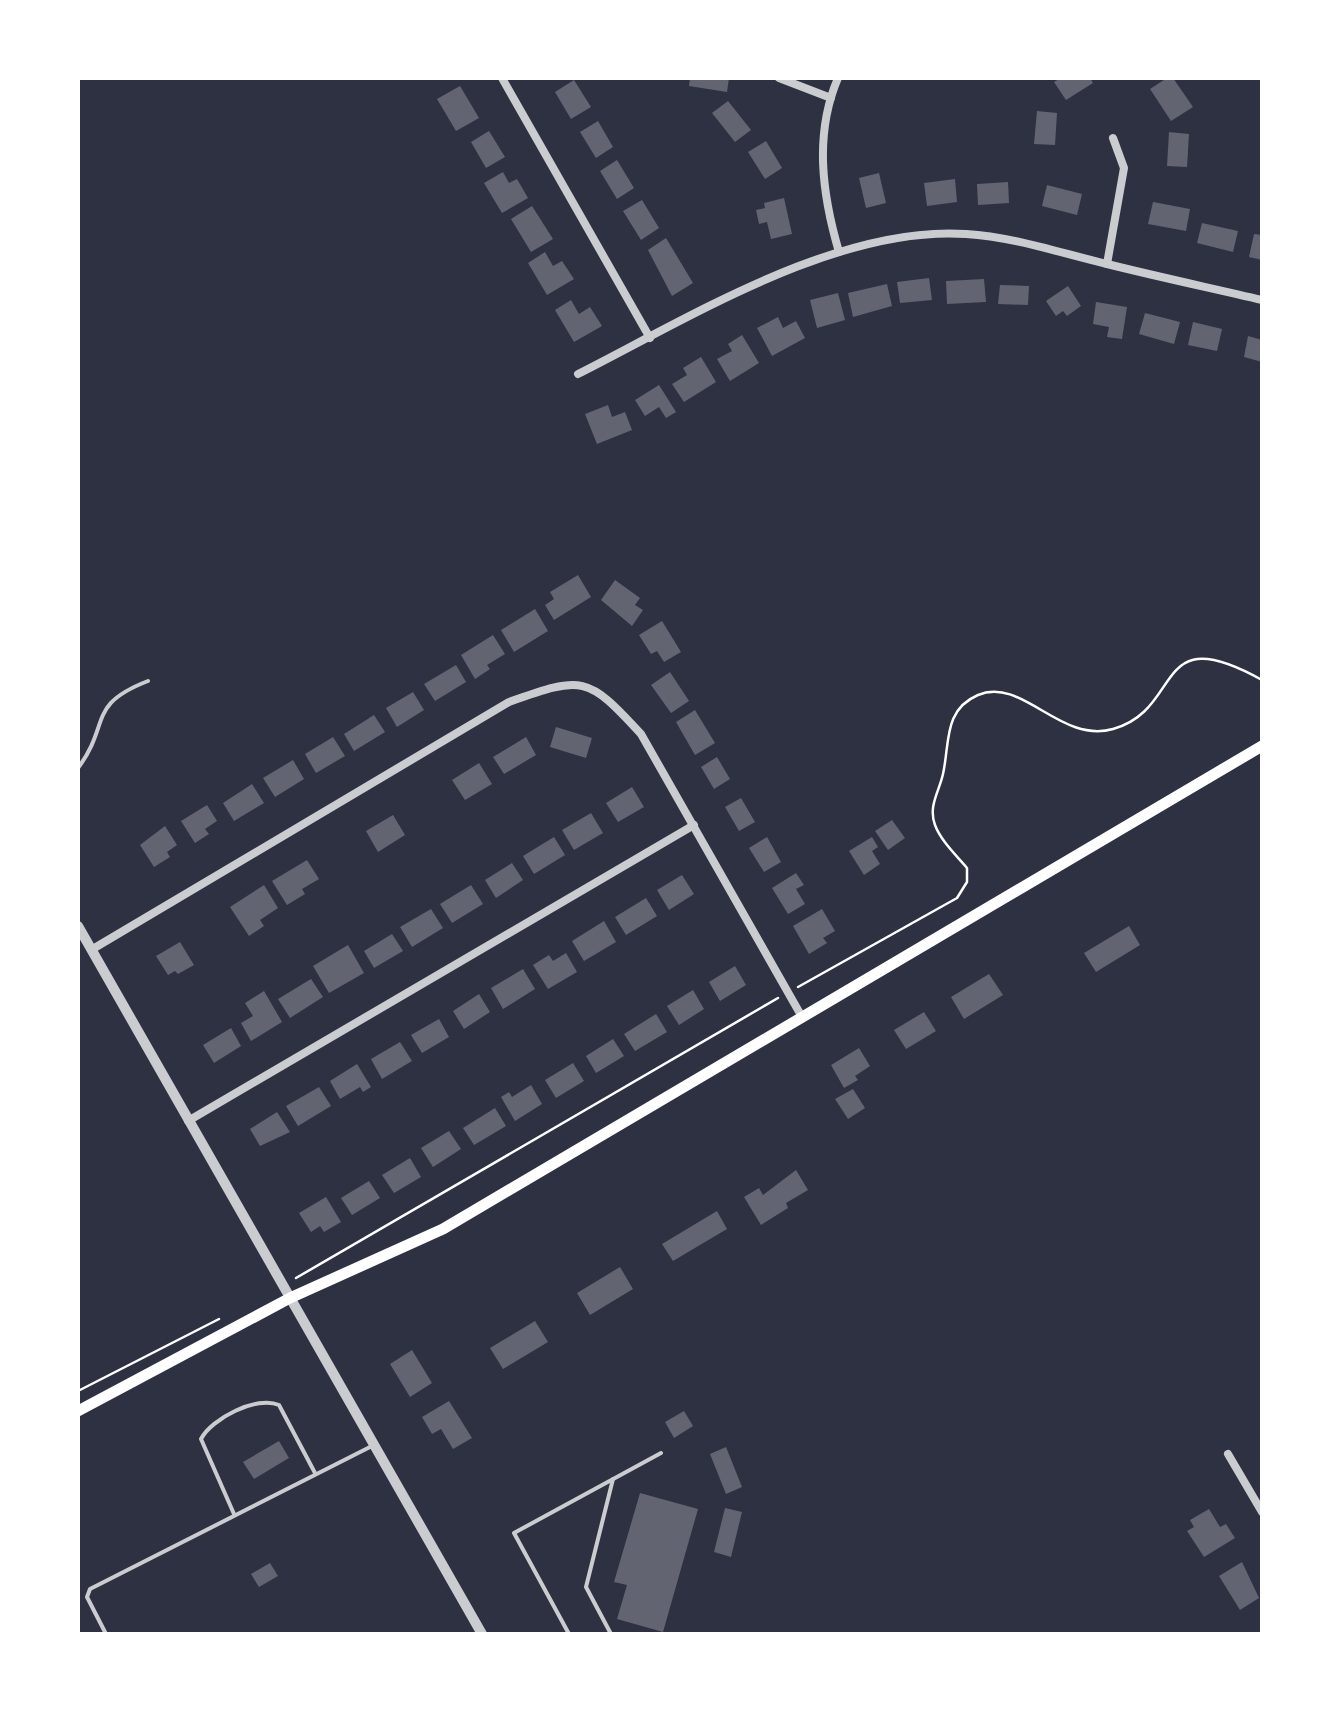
<svg xmlns="http://www.w3.org/2000/svg" width="1340" height="1712" font-family="Bitter,serif">
<style>
.building{fill:#626471}
.lines{fill:none;stroke-linecap:round;stroke-linejoin:round}
.path{stroke:#fff;stroke-width:2.5}
.service{stroke:#caccd0;stroke-width:4}
.minor{stroke:#caccd0;stroke-width:8}
.tertiary{stroke:#caccd0;stroke-width:10}
.secondary{stroke:#fff;stroke-width:11}
</style>
<rect width="100%" height="100%" fill="#2d3142"/>
<g class="building">
<path d="M 690,78 L 729,78 L 727,92 L 689,86 Z"/>
<path d="M 1061,78 L 1090,78 L 1093,83 L 1066,100 L 1054,82 Z"/>
<path d="M 1167,78 L 1173,78 L 1193,107 L 1171,121 L 1150,89 Z"/>
<path d="M 574,80 L 591,107 L 571,119 L 555,92 Z"/>
<path d="M 460,86 L 479,118 L 456,131 L 437,99 Z"/>
<path d="M 728,101 L 751,130 L 735,142 L 712,113 Z"/>
<path d="M 1037,111 L 1057,113 L 1055,145 L 1034,144 Z"/>
<path d="M 598,121 L 613,147 L 596,158 L 580,132 Z"/>
<path d="M 489,131 L 505,157 L 486,168 L 471,142 Z"/>
<path d="M 1169,132 L 1189,134 L 1187,167 L 1167,166 Z"/>
<path d="M 766,141 L 782,168 L 765,179 L 748,152 Z"/>
<path d="M 617,160 L 634,188 L 617,199 L 600,171 Z"/>
<path d="M 503,172 L 509,183 L 517,179 L 528,198 L 502,213 L 484,183 Z"/>
<path d="M 879,173 L 886,203 L 866,208 L 859,178 Z"/>
<path d="M 955,179 L 957,202 L 927,206 L 924,183 Z"/>
<path d="M 1008,182 L 1009,203 L 978,205 L 977,184 Z"/>
<path d="M 1047,185 L 1082,194 L 1077,215 L 1042,206 Z"/>
<path d="M 784,198 L 792,234 L 771,239 L 767,222 L 759,224 L 756,210 L 765,208 L 764,203 Z"/>
<path d="M 642,200 L 659,228 L 641,240 L 623,211 Z"/>
<path d="M 1153,202 L 1190,209 L 1186,231 L 1148,224 Z"/>
<path d="M 532,206 L 553,239 L 531,252 L 511,219 Z"/>
<path d="M 1202,223 L 1238,231 L 1233,252 L 1197,243 Z"/>
<path d="M 1254,234 L 1262,235 L 1262,260 L 1249,257 Z"/>
<path d="M 666,238 L 693,283 L 672,296 L 648,250 Z"/>
<path d="M 545,252 L 553,266 L 562,261 L 574,279 L 547,295 L 528,263 Z"/>
<path d="M 929,278 L 932,300 L 900,303 L 897,282 Z"/>
<path d="M 984,279 L 986,302 L 947,304 L 946,281 Z"/>
<path d="M 887,284 L 892,306 L 853,317 L 848,293 Z"/>
<path d="M 1000,285 L 1029,286 L 1028,305 L 998,304 Z"/>
<path d="M 1068,286 L 1081,306 L 1067,316 L 1063,311 L 1056,316 L 1046,301 Z"/>
<path d="M 838,293 L 845,320 L 817,328 L 810,300 Z"/>
<path d="M 571,300 L 579,314 L 590,307 L 602,326 L 574,342 L 555,310 Z"/>
<path d="M 1096,302 L 1127,307 L 1122,339 L 1107,337 L 1109,327 L 1093,324 Z"/>
<path d="M 1145,313 L 1180,322 L 1174,344 L 1139,334 Z"/>
<path d="M 778,317 L 783,328 L 796,321 L 805,338 L 772,356 L 757,328 Z"/>
<path d="M 1193,322 L 1222,329 L 1217,351 L 1188,345 Z"/>
<path d="M 742,335 L 759,363 L 730,381 L 717,359 L 732,351 L 728,344 Z"/>
<path d="M 1248,336 L 1262,340 L 1262,362 L 1244,357 Z"/>
<path d="M 701,357 L 716,382 L 684,402 L 672,384 L 687,375 L 683,368 Z"/>
<path d="M 659,385 L 676,412 L 666,418 L 659,407 L 645,416 L 635,400 Z"/>
<path d="M 608,405 L 612,417 L 625,412 L 632,430 L 597,444 L 585,414 Z"/>
<path d="M 578,575 L 591,597 L 554,620 L 545,605 L 554,599 L 550,592 Z"/>
<path d="M 615,580 L 640,598 L 635,605 L 643,610 L 632,626 L 601,600 Z"/>
<path d="M 535,609 L 548,631 L 514,652 L 501,630 Z"/>
<path d="M 662,621 L 681,652 L 664,662 L 657,651 L 651,654 L 639,635 Z"/>
<path d="M 493,635 L 505,654 L 487,665 L 490,669 L 475,679 L 461,655 Z"/>
<path d="M 456,665 L 466,682 L 435,701 L 424,684 Z"/>
<path d="M 670,672 L 689,701 L 671,713 L 651,685 Z"/>
<path d="M 413,692 L 424,710 L 397,727 L 386,708 Z"/>
<path d="M 695,710 L 715,743 L 695,755 L 676,722 Z"/>
<path d="M 374,715 L 385,732 L 354,751 L 344,734 Z"/>
<path d="M 556,727 L 592,738 L 586,758 L 550,747 Z"/>
<path d="M 333,737 L 345,756 L 316,773 L 305,754 Z"/>
<path d="M 526,737 L 536,755 L 504,774 L 493,757 Z"/>
<path d="M 717,757 L 730,779 L 714,789 L 701,767 Z"/>
<path d="M 293,760 L 304,779 L 275,797 L 263,778 Z"/>
<path d="M 479,763 L 492,784 L 465,800 L 452,780 Z"/>
<path d="M 252,784 L 264,803 L 234,821 L 223,803 Z"/>
<path d="M 632,787 L 644,807 L 618,822 L 606,803 Z"/>
<path d="M 741,798 L 755,822 L 739,831 L 725,807 Z"/>
<path d="M 207,805 L 217,821 L 205,829 L 209,834 L 195,843 L 181,821 Z"/>
<path d="M 591,813 L 603,833 L 574,850 L 562,830 Z"/>
<path d="M 393,815 L 405,835 L 378,852 L 366,831 Z"/>
<path d="M 892,820 L 905,838 L 888,850 L 875,831 Z"/>
<path d="M 165,826 L 177,845 L 167,852 L 170,857 L 154,867 L 140,845 Z"/>
<path d="M 554,837 L 565,855 L 534,874 L 523,856 Z"/>
<path d="M 767,837 L 781,862 L 764,872 L 749,848 Z"/>
<path d="M 872,837 L 878,847 L 872,851 L 880,864 L 864,875 L 849,851 Z"/>
<path d="M 307,860 L 319,879 L 302,889 L 305,894 L 287,905 L 272,881 Z"/>
<path d="M 512,863 L 523,880 L 496,898 L 485,880 Z"/>
<path d="M 796,873 L 804,885 L 796,889 L 805,904 L 788,914 L 772,888 Z"/>
<path d="M 682,875 L 694,894 L 669,910 L 657,890 Z"/>
<path d="M 264,885 L 278,908 L 260,920 L 264,926 L 249,936 L 230,907 Z"/>
<path d="M 471,885 L 483,904 L 452,923 L 440,904 Z"/>
<path d="M 646,898 L 657,916 L 626,935 L 615,917 Z"/>
<path d="M 431,909 L 443,928 L 412,947 L 400,927 Z"/>
<path d="M 822,909 L 835,931 L 823,938 L 827,943 L 809,954 L 793,926 Z"/>
<path d="M 604,921 L 616,942 L 584,961 L 572,941 Z"/>
<path d="M 1129,926 L 1140,945 L 1096,972 L 1084,953 Z"/>
<path d="M 392,934 L 403,951 L 374,968 L 364,951 Z"/>
<path d="M 180,942 L 194,965 L 178,974 L 175,971 L 168,975 L 156,956 Z"/>
<path d="M 348,945 L 364,973 L 329,993 L 313,966 Z"/>
<path d="M 566,953 L 577,972 L 548,989 L 533,965 L 549,955 L 553,961 Z"/>
<path d="M 735,966 L 746,985 L 720,1001 L 709,982 Z"/>
<path d="M 523,969 L 535,989 L 503,1009 L 491,988 Z"/>
<path d="M 989,974 L 1003,995 L 964,1019 L 951,997 Z"/>
<path d="M 311,979 L 323,997 L 290,1018 L 278,999 Z"/>
<path d="M 693,990 L 704,1009 L 679,1025 L 667,1006 Z"/>
<path d="M 264,991 L 282,1022 L 251,1041 L 241,1023 L 253,1016 L 245,1003 Z"/>
<path d="M 479,994 L 490,1012 L 464,1029 L 453,1011 Z"/>
<path d="M 924,1012 L 936,1031 L 906,1049 L 894,1030 Z"/>
<path d="M 656,1014 L 667,1032 L 635,1051 L 624,1034 Z"/>
<path d="M 439,1019 L 449,1037 L 422,1053 L 411,1035 Z"/>
<path d="M 231,1028 L 241,1046 L 214,1063 L 203,1045 Z"/>
<path d="M 613,1039 L 624,1056 L 596,1073 L 586,1056 Z"/>
<path d="M 400,1042 L 412,1061 L 382,1079 L 371,1059 Z"/>
<path d="M 859,1048 L 870,1066 L 855,1076 L 858,1080 L 844,1088 L 831,1065 Z"/>
<path d="M 573,1063 L 584,1081 L 556,1098 L 545,1080 Z"/>
<path d="M 357,1064 L 371,1087 L 363,1092 L 360,1087 L 340,1099 L 330,1081 Z"/>
<path d="M 531,1085 L 542,1104 L 515,1121 L 501,1097 L 509,1092 L 512,1097 Z"/>
<path d="M 319,1087 L 331,1106 L 298,1126 L 286,1106 Z"/>
<path d="M 853,1089 L 865,1108 L 848,1119 L 835,1099 Z"/>
<path d="M 495,1108 L 506,1126 L 474,1145 L 463,1128 Z"/>
<path d="M 277,1112 L 290,1132 L 260,1146 L 250,1129 Z"/>
<path d="M 449,1131 L 461,1149 L 433,1167 L 421,1148 Z"/>
<path d="M 410,1158 L 421,1177 L 394,1193 L 382,1175 Z"/>
<path d="M 796,1170 L 808,1190 L 786,1203 L 788,1208 L 761,1225 L 744,1197 L 759,1188 L 763,1195 Z"/>
<path d="M 369,1181 L 380,1198 L 352,1215 L 341,1198 Z"/>
<path d="M 326,1197 L 341,1222 L 324,1232 L 320,1226 L 311,1232 L 299,1213 Z"/>
<path d="M 717,1211 L 727,1229 L 673,1261 L 662,1244 Z"/>
<path d="M 620,1267 L 633,1289 L 590,1315 L 577,1293 Z"/>
<path d="M 535,1321 L 548,1342 L 503,1369 L 490,1348 Z"/>
<path d="M 412,1350 L 432,1383 L 410,1397 L 390,1364 Z"/>
<path d="M 449,1401 L 472,1438 L 453,1449 L 441,1429 L 432,1434 L 422,1417 Z"/>
<path d="M 684,1411 L 693,1426 L 674,1438 L 665,1422 Z"/>
<path d="M 279,1441 L 289,1458 L 254,1479 L 243,1462 Z"/>
<path d="M 726,1447 L 742,1487 L 726,1494 L 710,1454 Z"/>
<path d="M 640,1493 L 698,1509 L 663,1632 L 617,1619 L 627,1585 L 614,1582 Z"/>
<path d="M 725,1508 L 742,1512 L 731,1557 L 714,1552 Z"/>
<path d="M 1209,1509 L 1220,1527 L 1226,1524 L 1235,1538 L 1204,1557 L 1187,1531 L 1194,1527 L 1190,1520 Z"/>
<path d="M 1242,1562 L 1259,1598 L 1240,1610 L 1219,1576 Z"/>
<path d="M 270,1563 L 278,1576 L 259,1587 L 251,1574 Z"/>
</g>
<g class="lines">
<g class="path">
<path d="M 798,987 L 957,898 L 967,882 L 967,868 C 956,855 941,841 935,825 C 928,806 939,792 943,774 C 950,743 943,710 978,695 C 1022,676 1060,744 1113,729 C 1185,709 1151,618 1262,680"/>
<path d="M 296,1278 L 778,998"/>
<path d="M 78,1391 L 219,1319"/>
</g>
<g class="service">
<path d="M 78,768 C 111,724 86,705 148,681"/>
<path d="M 234,1514 L 201,1439 C 211,1419 257,1395 279,1405 L 315,1473"/>
<path d="M 106,1634 L 87,1597 L 90,1589 L 370,1447"/>
<path d="M 569,1634 L 514,1533 L 661,1453"/>
<path d="M 611,1634 L 586,1587 L 613,1479"/>
</g>
<g class="minor">
<path d="M 502,78 L 650,338"/>
<path d="M 779,78 L 831,98"/>
<path d="M 838,78 C 814,134 822,194 839,252"/>
<path d="M 1107,264 L 1124,168 L 1113,138"/>
<path d="M 578,374 C 689,318 838,225 966,234 C 1014,237 1060,253 1107,264 C 1159,277 1211,288 1262,300"/>
<path d="M 91,950 L 509,702 C 583,676 587,675 641,734 L 802,1017"/>
<path d="M 188,1121 L 694,825"/>
<path d="M 1228,1454 L 1262,1512"/>
</g>
<path class="tertiary" d="M 78,926 L 482,1634"/>
<path class="secondary" d="M 78,1411 L 290,1298 L 443,1229 L 1262,746"/>
</g>
<rect width="1340" height="1712" fill="none" stroke="#ffffff" stroke-width="160"/>
</svg>
